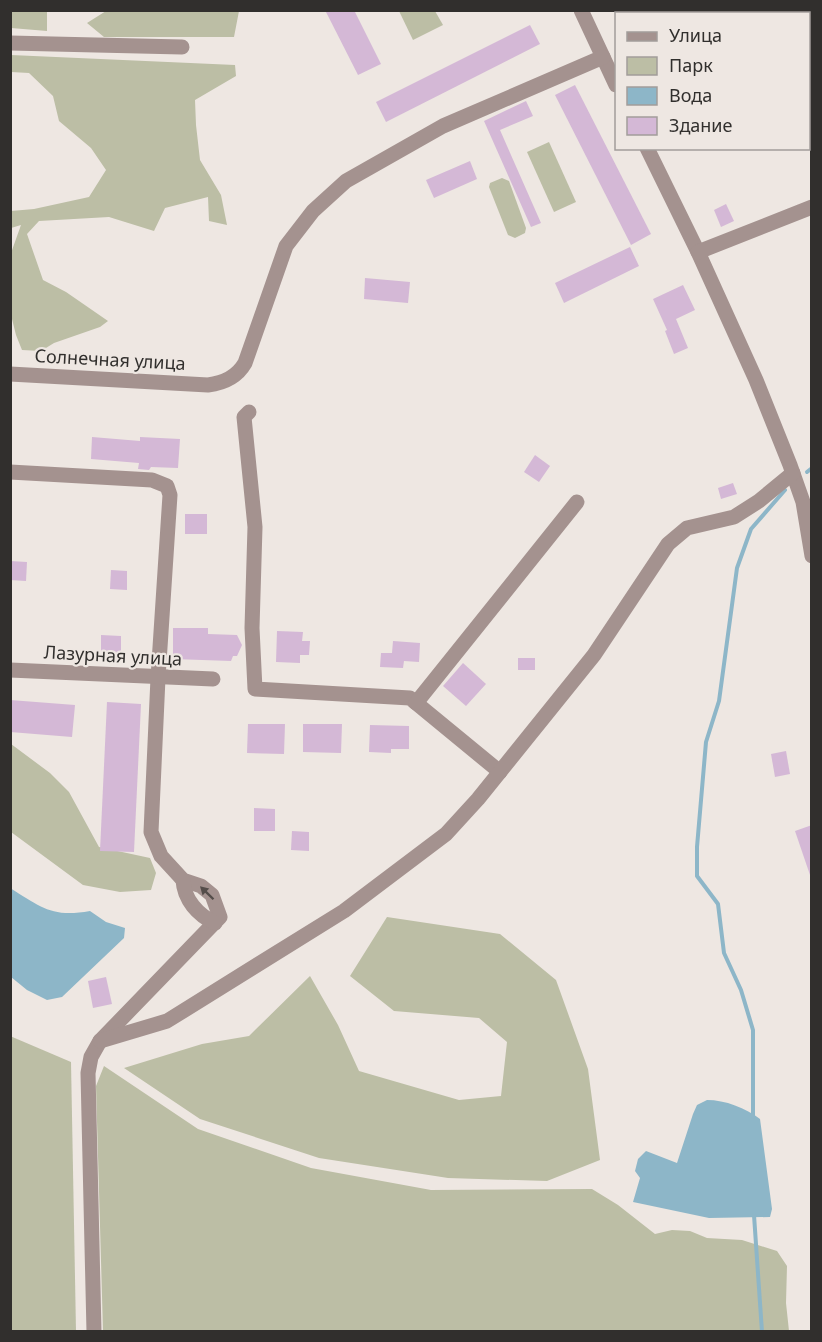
<svg xmlns="http://www.w3.org/2000/svg" width="822" height="1342" font-family="'Noto Sans',sans-serif">
<style>
.green{fill:#bcbea5}
.water{fill:#8db6c8}
.lines{fill:none;stroke-linecap:round;stroke-linejoin:round}
.stream{stroke:#8db6c8;stroke-width:4}
.building{fill:#d4b8d6}
.minor{stroke:#a4928f;stroke-width:15}
.oneway{fill:#544d4a}
.labels{text-anchor:middle;stroke-width:4.5;stroke-linejoin:round;paint-order:stroke}
.street-label{font-size:18px;fill:#312f2d;stroke:#eee7e2}
</style>
<rect width="100%" height="100%" fill="#eee7e2"/>
<g class="green">
<path d="M 10,11 L 47,11 L 47,31 L 11,28 Z"/>
<path d="M 106,11 L 106,10 L 239,11 L 234,37 L 104,37 L 87,23 Z"/>
<path d="M 399,11 L 435,11 L 443,25 L 413,40 Z"/>
<path d="M 11,55 L 235,65 L 236,76 L 195,100 L 196,125 L 200,160 L 221,195 L 227,225 L 209,221 L 208,197 L 165,208 L 154,231 L 109,217 L 39,221 L 27,234 L 43,280 L 66,292 L 108,321 L 100,327 L 54,343 L 41,351 L 22,350 L 16,335 L 10,311 L 11,253 L 21,225 L 11,228 L 11,211 L 34,209 L 89,197 L 106,170 L 91,148 L 59,121 L 53,96 L 29,73 L 11,72 Z"/>
<path d="M 549,142 L 576,202 L 554,212 L 527,152 Z"/>
<path d="M 502,178 L 509,181 L 526,228 L 525,233 L 515,238 L 508,235 L 489,187 L 490,183 Z"/>
<path d="M 11,744 L 50,773 L 69,792 L 99,847 L 150,858 L 156,873 L 151,890 L 120,892 L 83,885 L 11,832 Z"/>
<path d="M 387,917 L 500,934 L 556,980 L 588,1069 L 600,1160 L 547,1181 L 448,1178 L 319,1158 L 200,1119 L 124,1068 L 202,1044 L 249,1036 L 310,976 L 338,1025 L 359,1071 L 459,1100 L 501,1096 L 507,1042 L 479,1018 L 394,1011 L 350,976 Z"/>
<path d="M 10,1036 L 71,1062 L 76,1331 L 11,1331 Z"/>
<path d="M 104,1066 L 198,1129 L 311,1168 L 431,1190 L 592,1189 L 618,1205 L 655,1234 L 672,1230 L 690,1231 L 707,1238 L 742,1240 L 777,1251 L 787,1266 L 786,1303 L 789,1331 L 103,1331 L 96,1086 Z"/>
</g>
<g class="water">
<path d="M 10,888 C 41,907 52,918 90,911 L 106,922 L 125,928 L 124,938 L 62,997 L 47,1000 L 27,990 L 11,977 Z"/>
<path d="M 707,1100 C 725,1100 746,1108 760,1119 L 772,1209 L 770,1217 L 709,1218 L 633,1202 L 640,1178 L 635,1171 L 638,1159 L 646,1151 L 677,1163 L 693,1114 L 697,1105 Z"/>
</g>
<g class="lines">
<g class="stream">
<path d="M 807,472 L 812,468"/>
<path d="M 753,1117 L 753,1030 L 741,990 L 724,953 L 718,904 L 697,876 L 697,847 L 706,742 L 719,701 L 737,568 L 751,529 L 785,490"/>
<path d="M 754,1215 L 762,1332"/>
</g>
</g>
<g class="building">
<path d="M 325,10 L 354,10 L 381,64 L 358,75 Z"/>
<path d="M 530,25 L 540,44 L 386,122 L 376,102 Z"/>
<path d="M 575,85 L 651,234 L 631,245 L 555,95 Z"/>
<path d="M 526,101 L 533,116 L 500,130 L 541,223 L 531,227 L 484,121 Z"/>
<path d="M 470,161 L 477,179 L 434,198 L 426,180 Z"/>
<path d="M 726,204 L 734,221 L 721,227 L 714,210 Z"/>
<path d="M 630,247 L 639,266 L 564,303 L 555,283 Z"/>
<path d="M 365,278 L 410,282 L 408,303 L 364,299 Z"/>
<path d="M 683,285 L 695,310 L 676,319 L 688,348 L 674,354 L 665,331 L 667,330 L 653,299 Z"/>
<path d="M 92,437 L 140,441 L 140,437 L 180,439 L 178,468 L 151,467 L 149,470 L 138,469 L 139,463 L 91,459 Z"/>
<path d="M 535,455 L 550,466 L 539,482 L 524,472 Z"/>
<path d="M 733,483 L 737,494 L 721,499 L 718,488 Z"/>
<rect x="185" y="514" width="22" height="20"/>
<path d="M 10,561 L 27,562 L 26,581 L 10,580 Z"/>
<path d="M 111,570 L 127,571 L 127,590 L 110,589 Z"/>
<path d="M 173,628 L 208,628 L 208,634 L 237,635 L 242,645 L 237,656 L 233,656 L 231,661 L 173,659 Z"/>
<path d="M 277,631 L 303,632 L 302,641 L 310,641 L 309,655 L 300,655 L 300,663 L 276,662 Z"/>
<path d="M 101,635 L 121,636 L 121,655 L 101,654 Z"/>
<path d="M 393,641 L 420,643 L 419,662 L 404,661 L 403,668 L 380,667 L 381,653 L 392,653 Z"/>
<rect x="518" y="658" width="17" height="12"/>
<path d="M 463,663 L 486,684 L 466,706 L 443,686 Z"/>
<path d="M 10,700 L 75,705 L 72,737 L 10,732 Z"/>
<path d="M 107,702 L 141,704 L 134,852 L 100,851 Z"/>
<path d="M 248,724 L 285,724 L 284,754 L 247,753 Z"/>
<path d="M 303,724 L 342,724 L 341,753 L 303,752 Z"/>
<path d="M 370,725 L 409,726 L 409,749 L 391,749 L 391,753 L 369,752 Z"/>
<path d="M 786,751 L 790,774 L 775,777 L 771,754 Z"/>
<path d="M 254,808 L 275,809 L 275,831 L 254,831 Z"/>
<path d="M 812,825 L 812,875 L 810,875 L 795,831 Z"/>
<path d="M 292,831 L 309,832 L 309,851 L 291,850 Z"/>
<path d="M 106,977 L 112,1004 L 93,1008 L 88,981 Z"/>
</g>
<g class="lines">
<g class="minor">
<path d="M 581,10 L 616,85"/>
<path d="M 769,10 L 772,14"/>
<path d="M 808,28 L 812,30"/>
<path d="M 10,43 L 182,47"/>
<path d="M 647,148 L 698,252 L 756,380 L 790,465 L 803,502 L 812,556"/>
<path d="M 698,252 L 812,207"/>
<path d="M 10,374 L 208,385 C 224,383 237,377 245,363 L 286,246 L 313,211 L 346,181 L 443,126 L 603,57"/>
<path d="M 249,412 L 244,417 L 255,527 L 252,628 L 255,689 L 410,698 L 500,772"/>
<path d="M 10,472 L 152,480 L 167,486 L 170,495 L 158,678 L 151,832 L 161,856 L 183,880 L 201,886 L 212,895 L 220,917 L 100,1041 L 91,1057 L 88,1073 L 94,1332"/>
<path d="M 10,670 L 213,679"/>
<path d="M 416,703 L 577,502"/>
<path d="M 183,880 C 184,900 198,915 215,923"/>
<path d="M 100,1041 L 167,1021 L 344,911 L 446,834 L 478,799 L 594,655 L 668,544 L 687,528 L 734,517 L 759,501 L 793,473"/>
</g>
</g>
<defs><path id="oneway-solid" d="M-6-.8H1V-3.2L6.5 0L1 3.2V.8H-6Z" transform="scale(1.5)"/></defs>
<use class="oneway" href="#oneway-solid" transform="translate(207 893) rotate(-136)"/>
<g class="labels">
<g class="street-label">
<text transform="translate(110 360) rotate(3)" y="6">Солнечная улица</text>
<text transform="translate(113 656) rotate(3)" y="6">Лазурная улица</text>
</g>
</g>
<rect width="822" height="1342" fill="none" stroke="#312f2d" stroke-width="24"/>
<rect x="615" y="12" width="195" height="138" fill="#eee7e2" stroke="#a29d9a" stroke-width="1.5"/>
<rect x="627" y="32" width="30" height="9" fill="#a4928f" stroke="#a29d9a" stroke-width="1.5"/>
<text x="669" y="42" font-size="18" fill="#312f2d">Улица</text>
<rect x="627" y="57" width="30" height="18" fill="#bcbea5" stroke="#a29d9a" stroke-width="1.5"/>
<text x="669" y="72" font-size="18" fill="#312f2d">Парк</text>
<rect x="627" y="87" width="30" height="18" fill="#8db6c8" stroke="#a29d9a" stroke-width="1.5"/>
<text x="669" y="102" font-size="18" fill="#312f2d">Вода</text>
<rect x="627" y="117" width="30" height="18" fill="#d4b8d6" stroke="#a29d9a" stroke-width="1.5"/>
<text x="669" y="132" font-size="18" fill="#312f2d">Здание</text>
</svg>
